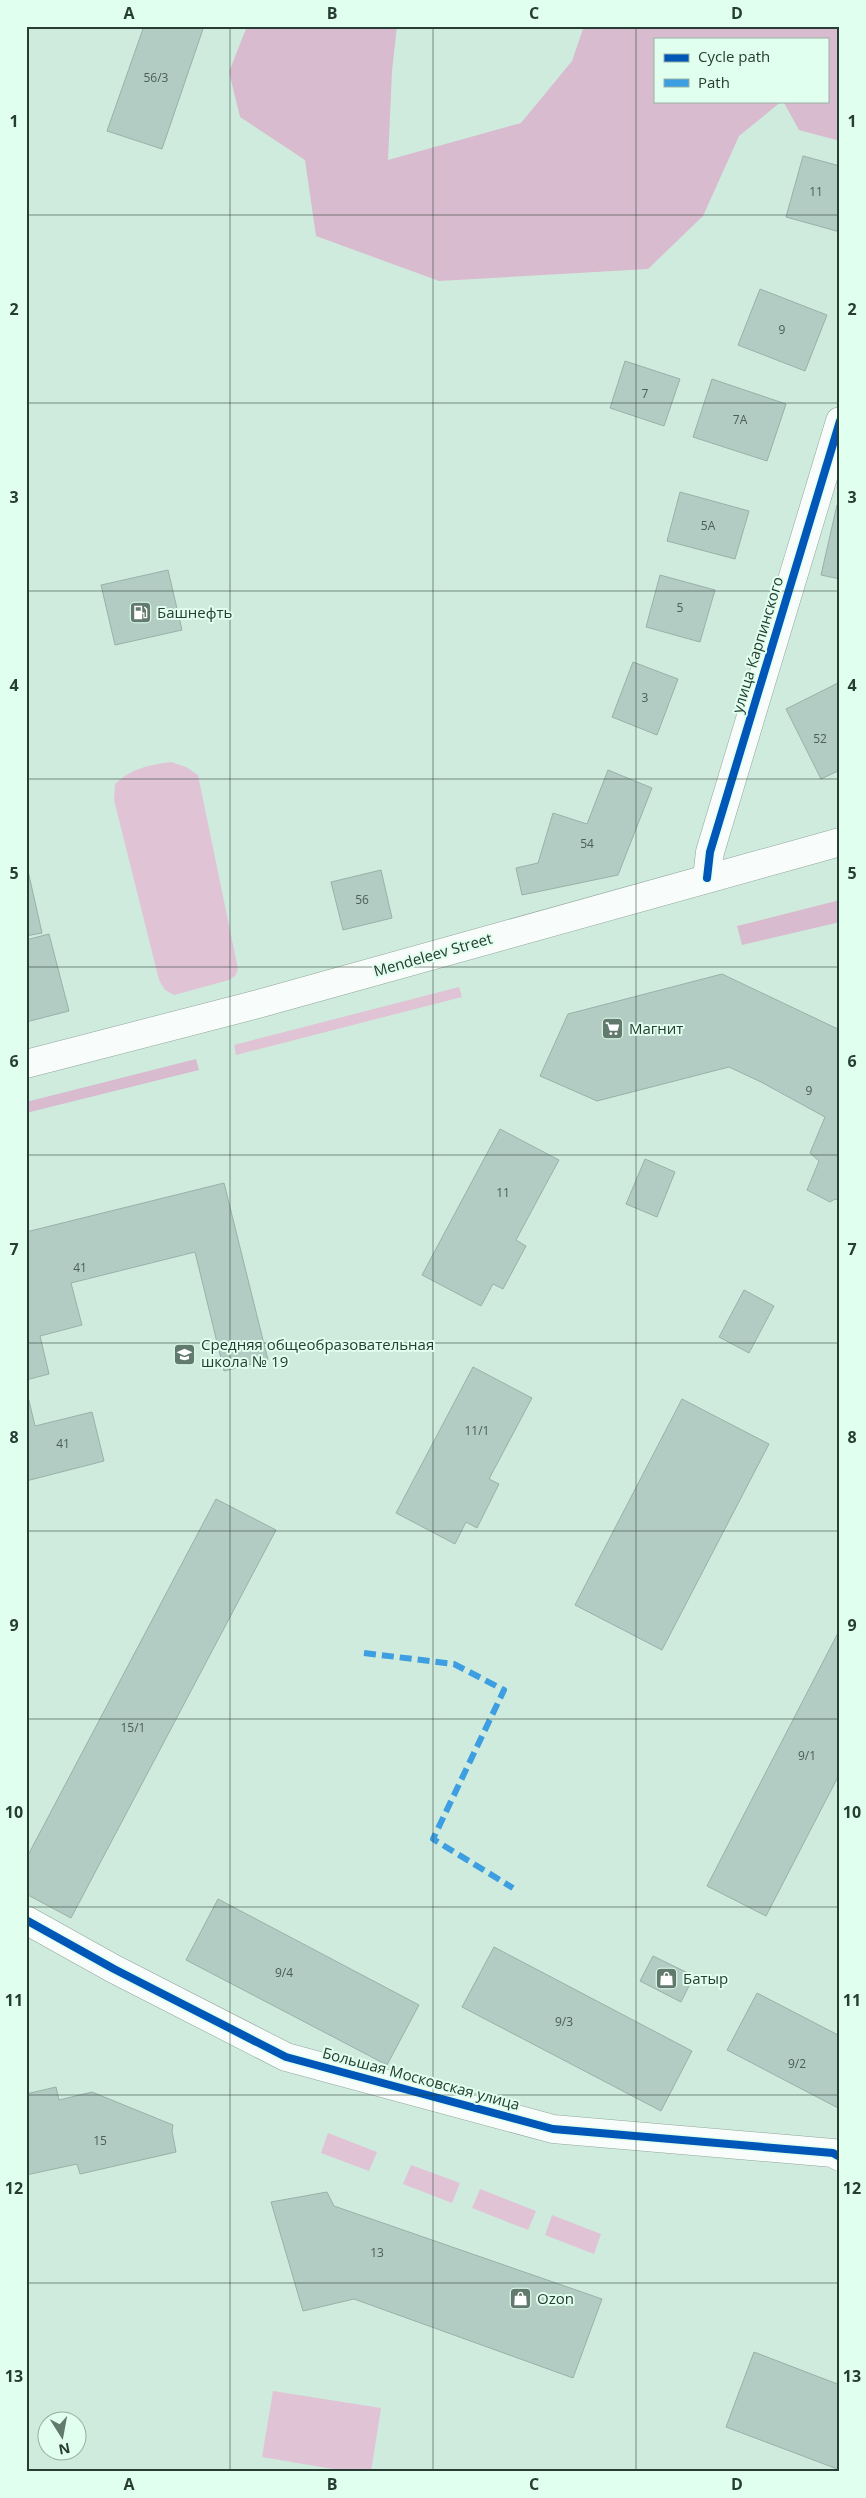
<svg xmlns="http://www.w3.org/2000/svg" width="866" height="2498" font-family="'Open Sans',sans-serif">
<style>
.green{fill:#e0c4d6}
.forest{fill:#d8bbce}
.building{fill:#b2cbc3;stroke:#99b1a9}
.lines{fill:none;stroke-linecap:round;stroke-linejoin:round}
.street-casing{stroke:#90a69c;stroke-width:29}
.secondary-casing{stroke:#90a69c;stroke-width:29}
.street{stroke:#f8fcfa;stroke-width:28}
.secondary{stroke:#f8fcfa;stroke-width:28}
.quiet{stroke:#3d9ee2;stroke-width:6;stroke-dasharray:12 6;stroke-linecap:butt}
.cycleway-casing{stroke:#e0ffef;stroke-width:11}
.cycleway{stroke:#0057b8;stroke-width:8}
.grid{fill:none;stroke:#273c32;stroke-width:1;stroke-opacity:0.55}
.labels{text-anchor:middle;stroke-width:4;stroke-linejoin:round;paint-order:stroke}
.number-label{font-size:12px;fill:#4a6056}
.poi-label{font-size:15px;fill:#273c32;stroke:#e0ffef;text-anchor:start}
.street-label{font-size:15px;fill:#273c32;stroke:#e0ffef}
.neatline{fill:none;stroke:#273c32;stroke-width:2}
.grid-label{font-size:16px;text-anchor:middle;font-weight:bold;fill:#273c32}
</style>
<rect width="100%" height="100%" fill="#cfebdd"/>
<g class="green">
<path d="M 171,762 L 186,767 L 198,775 L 238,969 L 235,976 L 229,980 L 174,995 L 165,990 L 159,980 L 114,800 L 115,784 C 132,768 149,765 171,762 Z"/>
<path d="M 459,987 L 462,997 L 236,1055 L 234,1045 Z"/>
<path d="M 328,2133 L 377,2152 L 369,2171 L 321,2153 Z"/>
<path d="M 411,2165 L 460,2183 L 452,2203 L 403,2184 Z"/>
<path d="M 480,2189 L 536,2211 L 528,2230 L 472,2208 Z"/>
<path d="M 552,2215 L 601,2234 L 594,2254 L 545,2235 Z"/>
<path d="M 273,2391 L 381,2408 L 371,2472 L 351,2472 L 262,2457 Z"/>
</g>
<g class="forest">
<path d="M 247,26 L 397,26 L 392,71 L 388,160 L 521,123 L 572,61 L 584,26 L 840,26 L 840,141 L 799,130 L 783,101 L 827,101 L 827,39 L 655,39 L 655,101 L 782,101 L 739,136 L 703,216 L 648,269 L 439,281 L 316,236 L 305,160 L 240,117 L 229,72 Z"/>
<path d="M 840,900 L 840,922 L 742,945 L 737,926 Z"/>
<path d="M 196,1059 L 199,1070 L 26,1113 L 26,1102 Z"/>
</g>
<g class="building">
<path d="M 144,26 L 204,26 L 162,149 L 107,131 Z"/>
<path d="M 803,156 L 840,166 L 840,232 L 786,217 Z"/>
<path d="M 760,289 L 827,315 L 805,371 L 738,345 Z"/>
<path d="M 625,361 L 680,379 L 664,426 L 610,408 Z"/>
<path d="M 712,379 L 786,404 L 767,461 L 693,437 Z"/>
<path d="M 680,492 L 749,511 L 735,559 L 667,541 Z"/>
<path d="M 837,505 L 840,505 L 840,579 L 821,575 Z"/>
<path d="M 168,570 L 182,630 L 115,645 L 101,585 Z"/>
<path d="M 660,575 L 715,590 L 700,642 L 646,627 Z"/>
<path d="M 633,662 L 678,679 L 657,735 L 612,717 Z"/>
<path d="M 840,682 L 840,770 L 821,779 L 786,709 Z"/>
<path d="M 608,770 L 652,788 L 618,875 L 522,895 L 516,868 L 538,863 L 553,813 L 587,824 Z"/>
<path d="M 26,862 L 42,933 L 26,936 Z"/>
<path d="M 381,870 L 392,918 L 343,930 L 331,882 Z"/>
<path d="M 49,934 L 69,1011 L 26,1022 L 26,940 Z"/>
<path d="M 722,974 L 840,1030 L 840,1201 L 835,1199 L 830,1202 L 807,1190 L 819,1161 L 810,1153 L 825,1117 L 761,1082 L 729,1067 L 597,1101 L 540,1076 L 568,1014 Z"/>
<path d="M 500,1129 L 559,1160 L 516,1240 L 526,1246 L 503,1289 L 493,1284 L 481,1306 L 422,1275 Z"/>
<path d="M 645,1159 L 675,1172 L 657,1217 L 626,1204 Z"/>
<path d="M 224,1183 L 268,1360 L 224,1371 L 195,1252 L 71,1283 L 82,1325 L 40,1336 L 49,1374 L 26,1380 L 26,1232 Z"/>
<path d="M 744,1290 L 774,1306 L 749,1353 L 719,1337 Z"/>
<path d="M 473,1367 L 532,1398 L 489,1479 L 499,1484 L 477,1528 L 466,1522 L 455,1544 L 396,1513 Z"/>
<path d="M 26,1388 L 35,1426 L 92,1412 L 104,1461 L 26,1481 Z"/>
<path d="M 682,1399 L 769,1444 L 662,1650 L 575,1605 Z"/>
<path d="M 216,1499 L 276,1530 L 71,1918 L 26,1894 L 26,1859 Z"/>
<path d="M 840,1629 L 840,1773 L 766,1916 L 707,1886 Z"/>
<path d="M 218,1899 L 419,2005 L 387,2065 L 186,1960 Z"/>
<path d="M 494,1947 L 692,2051 L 661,2111 L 462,2007 Z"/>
<path d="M 653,1956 L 694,1976 L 681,2002 L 640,1981 Z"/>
<path d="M 757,1993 L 840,2036 L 840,2109 L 727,2050 Z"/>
<path d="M 56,2087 L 59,2100 L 92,2092 L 173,2125 L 172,2131 L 176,2152 L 80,2174 L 77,2164 L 26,2175 L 26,2094 Z"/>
<path d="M 327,2192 L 334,2206 L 602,2299 L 573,2378 L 354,2299 L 303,2311 L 271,2202 Z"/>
<path d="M 754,2352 L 840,2385 L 840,2470 L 726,2427 Z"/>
</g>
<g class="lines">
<defs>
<g id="street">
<path d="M 707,878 L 710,852 L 840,421"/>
<path d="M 26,1920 L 114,1969 L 286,2057 L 553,2129 L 833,2153 L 840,2157"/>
</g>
<path id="secondary" d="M 26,1064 L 258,1004 L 840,842"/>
</defs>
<use href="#street" class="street-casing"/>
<use href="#secondary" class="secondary-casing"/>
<use href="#street" class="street"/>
<use href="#secondary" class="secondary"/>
<path class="quiet" d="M 364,1653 L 454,1664 L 504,1690 L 433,1839 L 513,1888"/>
<defs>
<g id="cycleway">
<path d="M 707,878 L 710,852 L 840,421"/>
<path d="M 26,1920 L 114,1969 L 286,2057 L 553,2129 L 833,2153 L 840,2157"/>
</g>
</defs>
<use href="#cycleway" class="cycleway-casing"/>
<use href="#cycleway" class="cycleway"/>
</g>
<path class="grid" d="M 230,26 L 230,2472M 433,26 L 433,2472M 636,26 L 636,2472M 26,215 L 840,215M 26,403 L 840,403M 26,591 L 840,591M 26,779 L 840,779M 26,967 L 840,967M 26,1155 L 840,1155M 26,1343 L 840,1343M 26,1531 L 840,1531M 26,1719 L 840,1719M 26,1907 L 840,1907M 26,2095 L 840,2095M 26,2283 L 840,2283"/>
<defs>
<symbol id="fuel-square" viewBox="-11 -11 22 22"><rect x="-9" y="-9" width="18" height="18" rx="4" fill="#62796e" stroke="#e0ffef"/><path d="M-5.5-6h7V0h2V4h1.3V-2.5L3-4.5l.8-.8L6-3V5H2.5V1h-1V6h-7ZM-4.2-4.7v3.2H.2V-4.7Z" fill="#fff"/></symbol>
<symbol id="supermarket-square" viewBox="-11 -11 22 22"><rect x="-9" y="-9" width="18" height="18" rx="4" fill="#62796e" stroke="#e0ffef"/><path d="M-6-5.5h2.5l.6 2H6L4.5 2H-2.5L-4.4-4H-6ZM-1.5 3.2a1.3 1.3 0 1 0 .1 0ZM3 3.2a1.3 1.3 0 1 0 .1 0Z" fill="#fff"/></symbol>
<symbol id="school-square" viewBox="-11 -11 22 22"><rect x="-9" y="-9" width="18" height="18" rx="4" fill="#62796e" stroke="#e0ffef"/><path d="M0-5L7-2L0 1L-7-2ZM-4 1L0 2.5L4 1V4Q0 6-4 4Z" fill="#fff"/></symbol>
<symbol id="shop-square" viewBox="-11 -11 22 22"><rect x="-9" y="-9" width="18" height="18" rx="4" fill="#62796e" stroke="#e0ffef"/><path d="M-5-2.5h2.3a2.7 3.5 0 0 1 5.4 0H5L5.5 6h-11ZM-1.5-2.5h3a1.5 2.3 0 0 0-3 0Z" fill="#fff"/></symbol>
</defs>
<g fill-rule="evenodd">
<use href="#fuel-square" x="128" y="600" width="25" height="25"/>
<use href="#supermarket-square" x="600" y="1016" width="25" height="25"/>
<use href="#school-square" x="172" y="1342" width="25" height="25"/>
<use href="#shop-square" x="654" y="1966" width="25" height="25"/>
<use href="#shop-square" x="508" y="2286" width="25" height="25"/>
</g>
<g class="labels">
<g class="number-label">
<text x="156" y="82">56/3</text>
<text x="816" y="196">11</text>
<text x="782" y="334">9</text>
<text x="645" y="398">7</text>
<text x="740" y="424">7А</text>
<text x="708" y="530">5А</text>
<text x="680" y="612">5</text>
<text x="645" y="702">3</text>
<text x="820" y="743">52</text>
<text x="587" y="848">54</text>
<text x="362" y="904">56</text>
<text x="809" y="1095">9</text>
<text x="503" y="1197">11</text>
<text x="80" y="1272">41</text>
<text x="477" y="1435">11/1</text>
<text x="63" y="1448">41</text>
<text x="133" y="1732">15/1</text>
<text x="807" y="1760">9/1</text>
<text x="284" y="1977">9/4</text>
<text x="564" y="2026">9/3</text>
<text x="797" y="2068">9/2</text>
<text x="100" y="2145">15</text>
<text x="377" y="2257">13</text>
</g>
<g class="poi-label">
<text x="157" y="618">Башнефть</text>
<text x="629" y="1034">Магнит</text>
<text x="201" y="1350">Средняя общеобразовательная<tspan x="201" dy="17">школа № 19</tspan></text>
<text x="683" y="1984">Батыр</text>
<text x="537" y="2304">Ozon</text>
</g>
<g class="street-label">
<text transform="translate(758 645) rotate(-73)" y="5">улица Карпинского</text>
<text transform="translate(433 955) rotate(-16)" y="5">Mendeleev Street</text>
<text transform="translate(421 2079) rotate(15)" y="5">Большая Московская улица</text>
</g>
</g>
<rect width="866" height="2498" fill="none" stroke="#e0ffef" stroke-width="55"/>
<rect x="654" y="38" width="175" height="65" fill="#e0ffef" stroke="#96b1a3"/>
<rect x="664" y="54" width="25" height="8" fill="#0057b8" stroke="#96b1a3"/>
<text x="698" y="62" font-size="15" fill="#273c32">Cycle path</text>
<rect x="664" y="79" width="25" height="8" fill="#3d9ee2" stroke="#96b1a3"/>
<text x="698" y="88" font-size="15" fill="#273c32">Path</text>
<g transform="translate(62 2436) rotate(169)"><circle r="24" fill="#e0ffef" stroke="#96b1a3"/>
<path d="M0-4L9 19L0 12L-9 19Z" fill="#62796e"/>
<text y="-8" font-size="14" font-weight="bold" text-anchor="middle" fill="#273c32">N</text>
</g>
<rect x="28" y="28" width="810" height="2442" class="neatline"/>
<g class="grid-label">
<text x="129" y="19">A</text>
<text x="332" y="19">B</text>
<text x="534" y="19">C</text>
<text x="737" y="19">D</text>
<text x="14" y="127">1</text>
<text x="852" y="127">1</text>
<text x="14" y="315">2</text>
<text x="852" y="315">2</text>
<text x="14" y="503">3</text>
<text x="852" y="503">3</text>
<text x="14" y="691">4</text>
<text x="852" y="691">4</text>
<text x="14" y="879">5</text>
<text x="852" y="879">5</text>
<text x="14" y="1067">6</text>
<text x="852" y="1067">6</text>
<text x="14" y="1255">7</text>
<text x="852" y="1255">7</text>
<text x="14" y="1443">8</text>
<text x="852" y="1443">8</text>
<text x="14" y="1631">9</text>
<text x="852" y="1631">9</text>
<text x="14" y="1818">10</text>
<text x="852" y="1818">10</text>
<text x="14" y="2006">11</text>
<text x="852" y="2006">11</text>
<text x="14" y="2194">12</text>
<text x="852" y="2194">12</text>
<text x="14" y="2382">13</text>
<text x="852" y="2382">13</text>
<text x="129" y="2490">A</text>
<text x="332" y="2490">B</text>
<text x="534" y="2490">C</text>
<text x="737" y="2490">D</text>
</g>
</svg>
